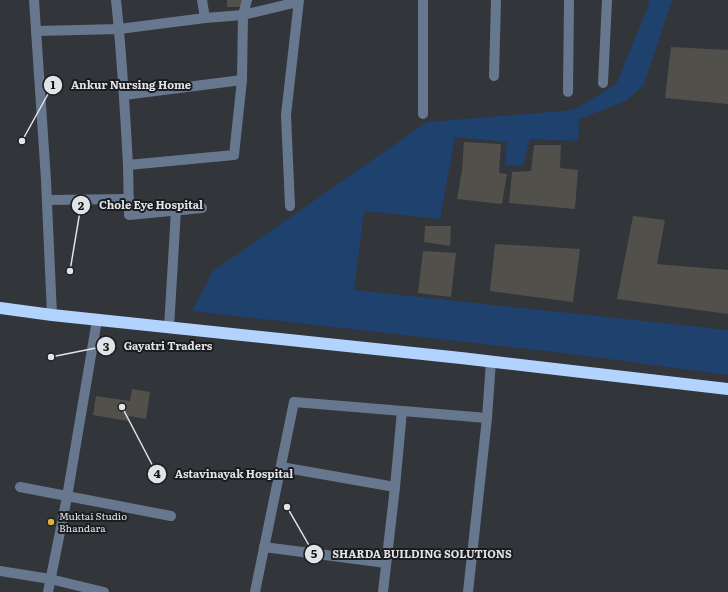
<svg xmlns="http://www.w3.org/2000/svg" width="728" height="592" font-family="Literata,serif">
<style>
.green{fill:#1f416e}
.building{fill:#52504b}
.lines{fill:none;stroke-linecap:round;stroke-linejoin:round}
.minor{stroke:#67788e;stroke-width:10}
.highway{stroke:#b3d3ff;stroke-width:12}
.poi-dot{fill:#d7b434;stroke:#1b1c1f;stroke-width:1.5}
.labels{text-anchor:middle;stroke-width:4;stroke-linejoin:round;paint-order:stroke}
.poi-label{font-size:10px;fill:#e1e3e6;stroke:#1b1c1f;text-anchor:start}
.leader{fill:none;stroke:#e1e3e6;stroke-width:1.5}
.callout-dot{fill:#e1e3e6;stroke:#1b1c1f;stroke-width:1.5}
.mark-label{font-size:12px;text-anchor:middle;font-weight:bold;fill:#111}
.callout-label{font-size:11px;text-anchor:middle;font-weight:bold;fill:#e1e3e6;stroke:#1b1c1f;stroke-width:4;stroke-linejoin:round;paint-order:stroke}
</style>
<rect width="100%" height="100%" fill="#32353a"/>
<path class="green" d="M 649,0 L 672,0 L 644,84 L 626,101 L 579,119 L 578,141 L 530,139 L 523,165 L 505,165 L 507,142 L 455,137 L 440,219 L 364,211 L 354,290 L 728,330 L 728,375 L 563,353 L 192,311 L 213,271 L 427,122 L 574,110 L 616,84 L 648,7 Z"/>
<g class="building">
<rect x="227" y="0" width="17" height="7"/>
<path d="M 671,47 L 728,50 L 728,104 L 665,98 Z"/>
<path d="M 464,142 L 501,144 L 499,173 L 507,174 L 502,204 L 457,199 L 462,170 Z"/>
<path d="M 534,145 L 561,145 L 560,168 L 578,170 L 575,209 L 509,203 L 512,172 L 531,171 Z"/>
<path d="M 633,216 L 665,220 L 657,264 L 728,270 L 728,314 L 617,299 Z"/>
<path d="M 425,226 L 451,226 L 450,246 L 424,242 Z"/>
<path d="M 495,244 L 580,249 L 573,302 L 490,291 Z"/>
<path d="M 423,251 L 456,253 L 451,297 L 418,293 Z"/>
<path d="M 132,389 L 150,392 L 146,419 L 129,416 L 128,421 L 93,415 L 96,396 L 130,401 Z"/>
</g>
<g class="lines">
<g class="minor">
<path d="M 34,0 L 46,180 L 52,315"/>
<path d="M 202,0 L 205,18"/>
<path d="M 423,0 L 423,114"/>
<path d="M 243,15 L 298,2"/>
<path d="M 243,15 L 247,0"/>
<path d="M 36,31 L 119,29 L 205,18 L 243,15 L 242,80 L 234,155 L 128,165 C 125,110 122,55 116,0"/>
<path d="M 494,76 L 496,0"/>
<path d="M 603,83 L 607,0"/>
<path d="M 568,92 L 569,0"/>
<path d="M 124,95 L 242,80"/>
<path d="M 128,165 L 129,215 L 202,208"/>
<path d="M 47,200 L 129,199"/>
<path d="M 290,206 L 286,115 L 299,0"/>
<path d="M 169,328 L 176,210"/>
<path d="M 281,467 L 395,487"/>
<path d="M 20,487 L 171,516"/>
<path d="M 264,547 L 386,563"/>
<path d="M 0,571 L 50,579 L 104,592"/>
<path d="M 48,592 L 67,497 L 97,320"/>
<path d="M 255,592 L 294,402 L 487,418"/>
<path d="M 383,592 L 395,487 L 402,411"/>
<path d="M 468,592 L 487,418 L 491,361"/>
</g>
<path class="highway" d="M 0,308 L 52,315 L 461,358 L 728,389"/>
</g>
<circle class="poi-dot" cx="51" cy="522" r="4"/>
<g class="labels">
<g class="poi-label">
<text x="59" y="520">Muktai Studio<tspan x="59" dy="12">Bhandara</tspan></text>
</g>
</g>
<path class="leader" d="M22 141L53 85M70 271L81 205M51 357L106 346M122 407L157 474M287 507L314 554"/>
<g class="callout-dot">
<circle cx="22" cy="141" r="4"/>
<circle cx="70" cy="271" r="4"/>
<circle cx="51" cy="357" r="4"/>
<circle cx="122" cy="407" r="4"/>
<circle cx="287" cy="507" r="4"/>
<circle cx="53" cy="85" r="10"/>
<circle cx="81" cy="205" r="10"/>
<circle cx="106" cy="346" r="10"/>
<circle cx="157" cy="474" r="10"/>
<circle cx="314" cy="554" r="10"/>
</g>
<g class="mark-label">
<text x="53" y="89">1</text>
<text x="81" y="210">2</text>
<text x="106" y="351">3</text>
<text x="157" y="478">4</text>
<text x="314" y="558">5</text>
</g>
<g class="callout-label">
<text x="131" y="89">Ankur Nursing Home</text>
<text x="151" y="209">Chole Eye Hospital</text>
<text x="168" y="350">Gayatri Traders</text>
<text x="234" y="478">Astavinayak Hospital</text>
<text x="422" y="558">SHARDA BUILDING SOLUTIONS</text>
</g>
</svg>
